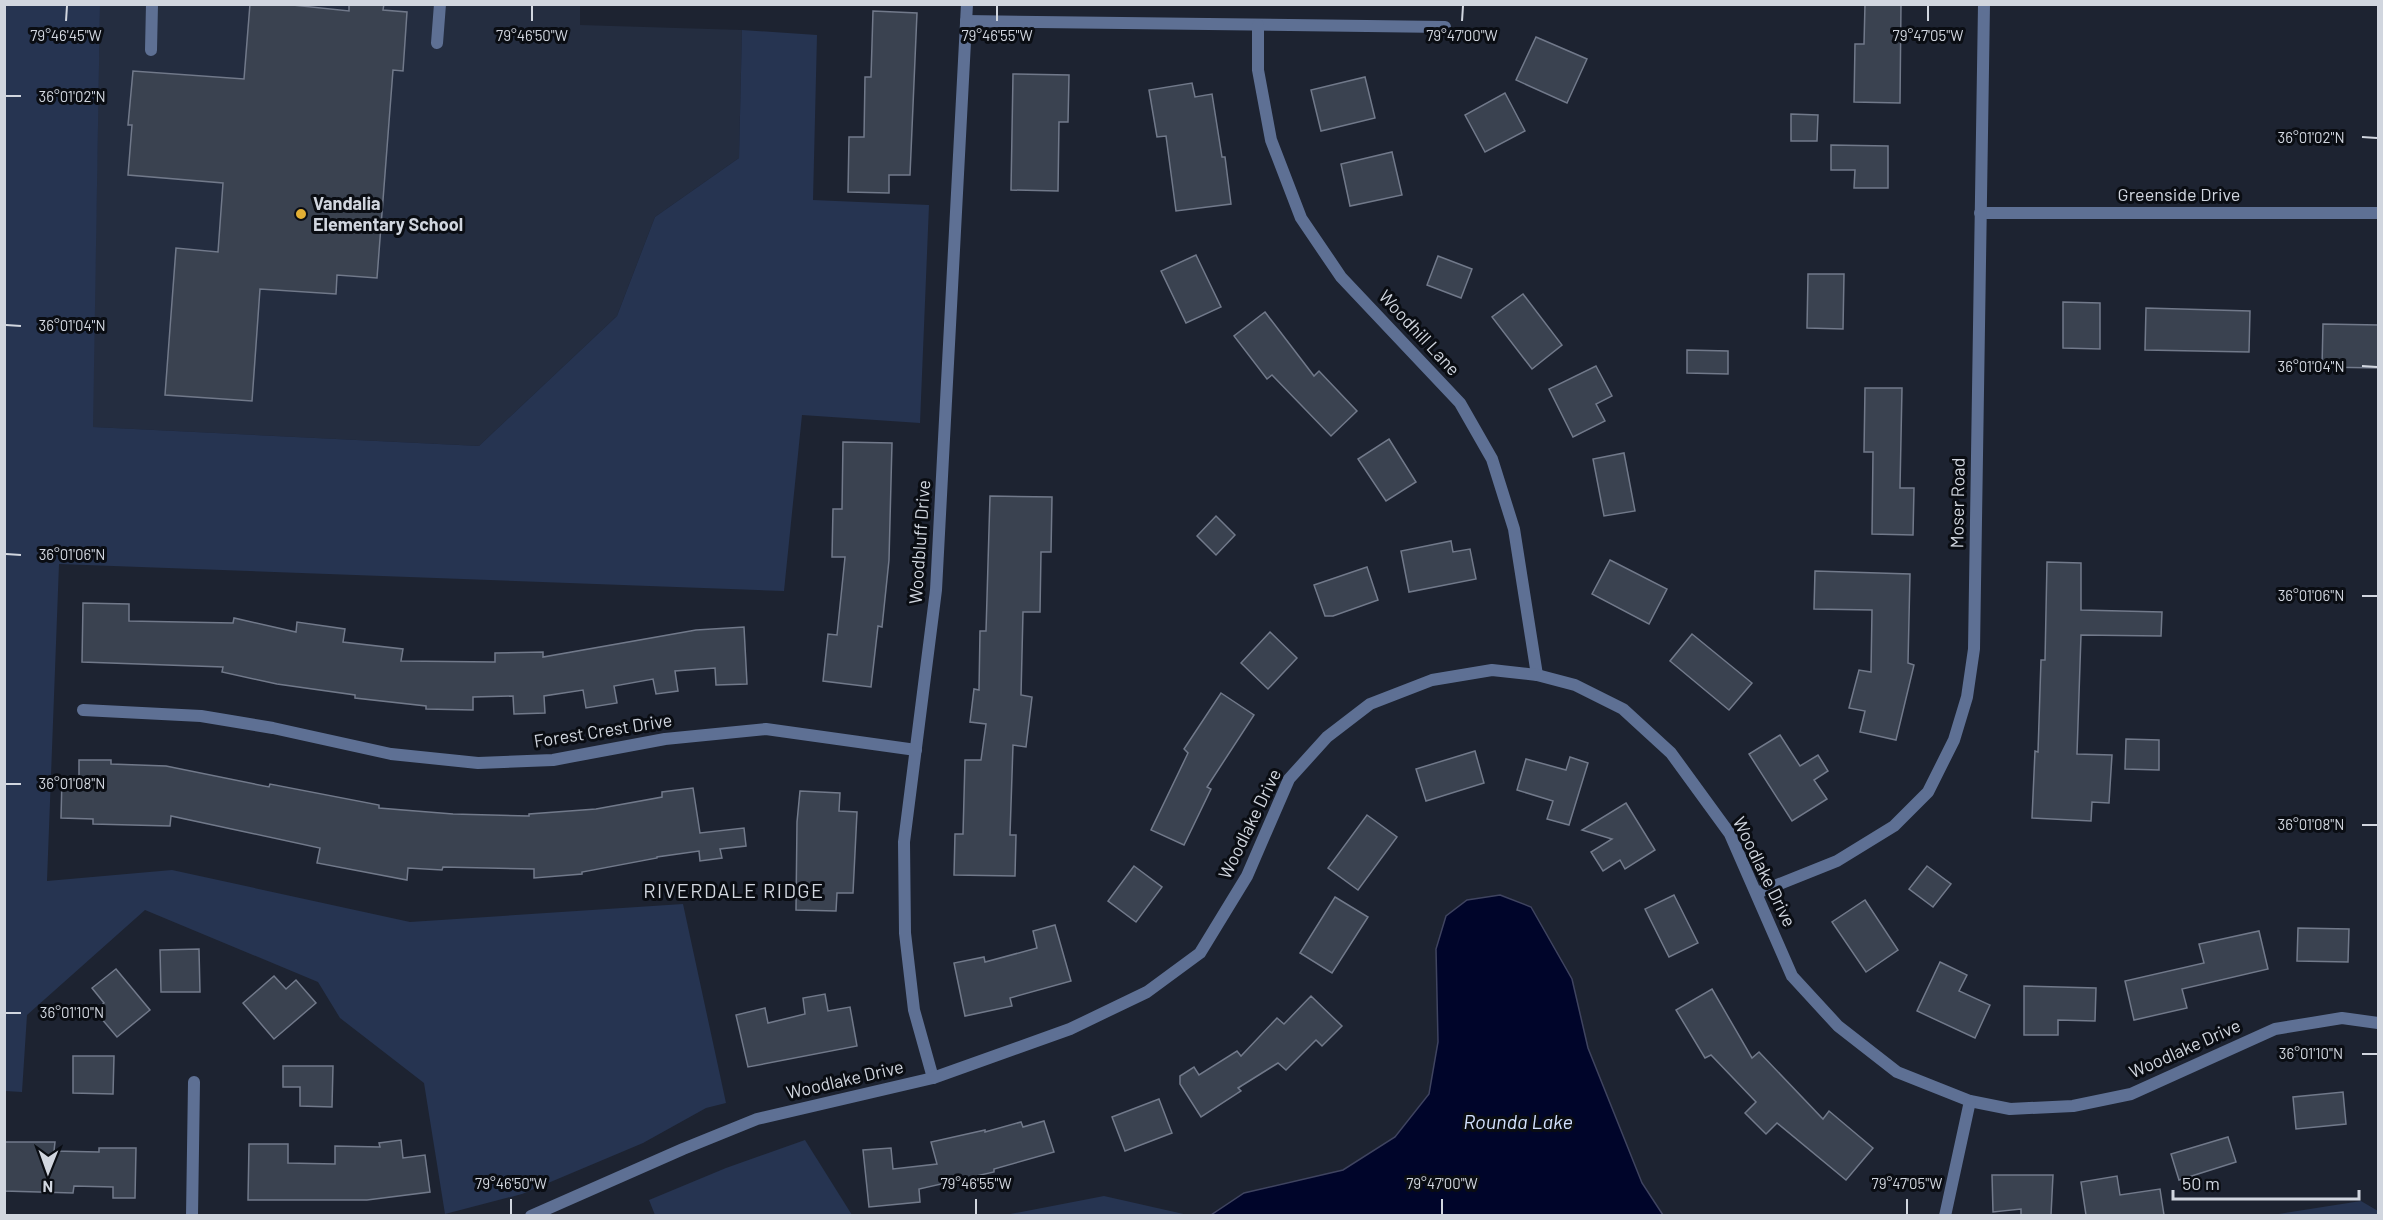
<svg xmlns="http://www.w3.org/2000/svg" width="2383" height="1220" font-family="Barlow,sans-serif">
<style>
.built{fill:#242d40}
.green{fill:#263451}
.water{fill:#00052a;stroke:#3f4460;stroke-width:1.5}
.building{fill:#3a4250;stroke:#71798a;stroke-width:1.5}
.lines{fill:none;stroke-linecap:round;stroke-linejoin:round}
.service{stroke:#5e7094;stroke-width:12}
.minor{stroke:#5e7094;stroke-width:12}
.ticks{fill:none;stroke:#d1d6df;stroke-width:2}
.poi-dot{fill:#e2af34;stroke:#0a0d13;stroke-width:2}
.labels{text-anchor:middle;stroke-width:6;stroke-linejoin:round;paint-order:stroke}
.street-label{font-size:18px;fill:#d1d6df;stroke:#0a0d13}
.poi-label{font-size:18px;font-weight:bold;fill:#d1d6df;stroke:#0a0d13;text-anchor:start}
.neighbourhood-label{font-size:20px;letter-spacing:1.5px;fill:#d1d6df;stroke:#0a0d13}
.water-label{font-size:20px;font-style:italic;fill:#d3e1fe;stroke:#0a0d13}
.ticks-label{font-size:15px;text-anchor:middle;fill:#d1d6df;stroke:#0a0d13;stroke-width:6;stroke-linejoin:round;paint-order:stroke}
</style>
<rect width="100%" height="100%" fill="#1d2331"/>
<path class="built" d="M 580,4 L 580,25 L 742,30 L 739,158 L 655,217 L 617,316 L 479,446 L 92,427 L 100,5 Z"/>
<g class="green">
<path d="M 5,4 L 100,5 L 93,427 L 479,446 L 617,316 L 655,217 L 739,158 L 742,30 L 817,35 L 813,200 L 929,205 L 920,423 L 802,415 L 784,591 L 59,564 L 47,881 L 172,870 L 410,922 L 683,904 L 726,1103 L 706,1108 L 643,1143 L 522,1194 L 445,1214 L 424,1083 L 340,1018 L 318,982 L 145,910 L 27,1015 L 22,1092 L 5,1091 Z"/>
<path d="M 805,1140 L 852,1215 L 655,1215 L 649,1200 L 726,1168 Z"/>
<path d="M 1104,1196 L 1188,1215 L 1005,1215 Z"/>
<path d="M 2361,1201 L 2378,1211 L 2378,1215 L 2272,1215 Z"/>
</g>
<path class="water" d="M 1500,895 L 1531,907 L 1572,979 L 1588,1048 L 1642,1183 L 1663,1215 L 1211,1215 L 1244,1193 L 1343,1170 L 1395,1137 L 1429,1094 L 1438,1042 L 1436,949 L 1446,916 L 1467,900 Z"/>
<g class="building">
<path d="M 250,4 L 283,4 L 349,11 L 349,4 L 384,4 L 383,10 L 407,12 L 403,71 L 393,70 L 377,278 L 337,275 L 336,294 L 260,289 L 252,401 L 165,395 L 176,248 L 218,252 L 223,183 L 128,175 L 132,125 L 128,125 L 133,71 L 244,79 Z"/>
<path d="M 1865,4 L 1901,4 L 1900,103 L 1854,102 L 1855,44 L 1864,44 Z"/>
<path d="M 873,11 L 917,13 L 910,175 L 889,175 L 889,193 L 848,192 L 849,137 L 864,137 L 865,77 L 871,77 Z"/>
<path d="M 1536,37 L 1587,59 L 1567,103 L 1516,80 Z"/>
<path d="M 1013,74 L 1069,75 L 1068,122 L 1059,122 L 1058,191 L 1011,190 Z"/>
<path d="M 1365,77 L 1375,118 L 1321,131 L 1311,90 Z"/>
<path d="M 1192,83 L 1195,97 L 1212,94 L 1222,157 L 1225,157 L 1231,204 L 1176,211 L 1166,136 L 1157,137 L 1149,90 Z"/>
<path d="M 1505,93 L 1525,131 L 1485,152 L 1465,115 Z"/>
<path d="M 1791,114 L 1818,115 L 1817,141 L 1791,141 Z"/>
<path d="M 1831,145 L 1888,146 L 1888,188 L 1854,188 L 1855,170 L 1831,170 Z"/>
<path d="M 1392,152 L 1402,195 L 1350,206 L 1341,164 Z"/>
<path d="M 1196,255 L 1221,307 L 1186,323 L 1161,271 Z"/>
<path d="M 1438,256 L 1472,269 L 1461,298 L 1427,285 Z"/>
<path d="M 1808,274 L 1844,274 L 1843,329 L 1807,328 Z"/>
<path d="M 1523,294 L 1562,345 L 1532,369 L 1492,317 Z"/>
<path d="M 2063,302 L 2100,303 L 2100,349 L 2063,348 Z"/>
<path d="M 2146,308 L 2250,311 L 2249,352 L 2145,350 Z"/>
<path d="M 1265,312 L 1314,376 L 1319,371 L 1357,411 L 1331,436 L 1272,375 L 1267,379 L 1234,336 Z"/>
<path d="M 2323,324 L 2379,325 L 2379,368 L 2322,367 Z"/>
<path d="M 1687,350 L 1728,351 L 1728,374 L 1687,373 Z"/>
<path d="M 1596,366 L 1612,396 L 1596,404 L 1605,421 L 1573,437 L 1549,389 Z"/>
<path d="M 1865,388 L 1902,388 L 1900,488 L 1914,488 L 1913,535 L 1872,534 L 1873,452 L 1864,452 Z"/>
<path d="M 1389,439 L 1416,482 L 1386,501 L 1358,459 Z"/>
<path d="M 843,442 L 892,443 L 889,560 L 882,627 L 878,626 L 871,687 L 823,681 L 828,634 L 837,635 L 845,557 L 832,557 L 833,509 L 842,509 Z"/>
<path d="M 1624,453 L 1635,511 L 1604,516 L 1593,459 Z"/>
<path d="M 990,496 L 1052,497 L 1051,552 L 1041,552 L 1040,612 L 1023,612 L 1021,695 L 1032,697 L 1026,747 L 1013,745 L 1010,835 L 1016,835 L 1015,876 L 954,875 L 955,834 L 963,834 L 965,760 L 981,760 L 986,724 L 970,722 L 974,689 L 979,690 L 980,631 L 986,631 Z"/>
<path d="M 1216,516 L 1235,535 L 1216,555 L 1197,536 Z"/>
<path d="M 1451,541 L 1453,552 L 1470,549 L 1476,579 L 1409,592 L 1401,551 Z"/>
<path d="M 1610,560 L 1667,589 L 1649,624 L 1592,594 Z"/>
<path d="M 2047,562 L 2081,563 L 2081,610 L 2162,612 L 2161,636 L 2081,635 L 2077,754 L 2112,755 L 2109,803 L 2092,802 L 2091,821 L 2032,818 L 2035,751 L 2038,752 L 2041,660 L 2045,660 Z"/>
<path d="M 1367,567 L 1378,600 L 1333,616 L 1325,616 L 1314,585 Z"/>
<path d="M 1815,571 L 1910,574 L 1908,663 L 1914,665 L 1896,740 L 1860,732 L 1865,711 L 1849,708 L 1859,670 L 1871,672 L 1872,610 L 1814,609 Z"/>
<path d="M 83,603 L 129,604 L 129,621 L 233,623 L 234,618 L 296,632 L 297,622 L 345,629 L 343,642 L 403,649 L 401,661 L 495,662 L 495,653 L 543,652 L 543,657 L 696,630 L 744,627 L 747,684 L 716,685 L 715,668 L 675,671 L 678,691 L 656,694 L 653,679 L 614,686 L 617,703 L 586,708 L 583,690 L 544,696 L 545,713 L 514,714 L 513,696 L 473,697 L 473,710 L 426,709 L 426,706 L 355,698 L 355,695 L 277,684 L 222,672 L 223,667 L 82,662 Z"/>
<path d="M 1270,632 L 1297,658 L 1268,689 L 1241,663 Z"/>
<path d="M 1692,634 L 1752,683 L 1729,710 L 1670,661 Z"/>
<path d="M 1221,693 L 1254,715 L 1207,787 L 1211,789 L 1184,845 L 1151,830 L 1188,753 L 1184,749 Z"/>
<path d="M 1780,735 L 1800,766 L 1818,755 L 1828,771 L 1814,780 L 1827,799 L 1792,821 L 1749,754 Z"/>
<path d="M 2126,739 L 2159,740 L 2159,770 L 2125,769 Z"/>
<path d="M 1475,751 L 1484,783 L 1426,801 L 1416,769 Z"/>
<path d="M 1570,757 L 1588,763 L 1569,825 L 1547,819 L 1553,801 L 1517,790 L 1526,759 L 1566,770 Z"/>
<path d="M 79,760 L 111,760 L 111,764 L 166,766 L 269,787 L 270,784 L 379,805 L 379,808 L 453,814 L 529,816 L 529,814 L 596,809 L 662,797 L 662,792 L 693,788 L 700,833 L 744,828 L 746,846 L 720,849 L 722,858 L 700,861 L 699,851 L 657,857 L 657,858 L 582,872 L 582,874 L 534,878 L 534,869 L 443,867 L 442,870 L 408,868 L 407,880 L 317,863 L 320,848 L 171,816 L 170,826 L 93,824 L 93,819 L 61,818 L 62,778 L 79,779 Z"/>
<path d="M 800,791 L 840,793 L 839,811 L 857,812 L 853,893 L 837,893 L 836,911 L 796,910 L 797,822 Z"/>
<path d="M 1626,803 L 1655,850 L 1625,869 L 1620,860 L 1603,871 L 1591,852 L 1612,839 L 1582,830 Z"/>
<path d="M 1367,815 L 1397,837 L 1358,890 L 1328,868 Z"/>
<path d="M 1134,866 L 1162,887 L 1136,922 L 1108,901 Z"/>
<path d="M 1927,866 L 1951,884 L 1933,907 L 1909,889 Z"/>
<path d="M 1674,895 L 1698,943 L 1669,957 L 1645,909 Z"/>
<path d="M 1335,897 L 1368,917 L 1332,973 L 1300,953 Z"/>
<path d="M 1865,900 L 1898,950 L 1866,972 L 1832,922 Z"/>
<path d="M 1055,925 L 1071,981 L 1010,998 L 1012,1006 L 965,1016 L 954,963 L 984,957 L 985,962 L 1037,948 L 1033,931 Z"/>
<path d="M 2298,928 L 2349,929 L 2348,962 L 2297,961 Z"/>
<path d="M 2259,931 L 2268,969 L 2182,989 L 2187,1008 L 2134,1020 L 2125,981 L 2204,963 L 2199,944 Z"/>
<path d="M 199,949 L 200,992 L 161,992 L 160,950 Z"/>
<path d="M 1940,962 L 1967,975 L 1959,991 L 1990,1005 L 1975,1038 L 1917,1011 Z"/>
<path d="M 116,969 L 150,1010 L 117,1037 L 95,1011 L 104,1003 L 92,988 Z"/>
<path d="M 274,976 L 286,989 L 296,980 L 316,1003 L 274,1039 L 243,1003 Z"/>
<path d="M 2024,986 L 2096,988 L 2095,1021 L 2058,1020 L 2058,1035 L 2024,1035 Z"/>
<path d="M 1712,989 L 1752,1058 L 1759,1052 L 1823,1119 L 1829,1111 L 1873,1148 L 1846,1180 L 1777,1123 L 1766,1134 L 1745,1113 L 1756,1102 L 1711,1055 L 1705,1058 L 1676,1010 Z"/>
<path d="M 825,994 L 828,1011 L 850,1007 L 857,1046 L 748,1067 L 736,1015 L 765,1008 L 768,1023 L 805,1014 L 803,998 Z"/>
<path d="M 1311,996 L 1342,1026 L 1322,1046 L 1316,1040 L 1286,1070 L 1278,1063 L 1238,1088 L 1241,1091 L 1201,1117 L 1180,1084 L 1180,1076 L 1194,1067 L 1199,1075 L 1237,1051 L 1241,1056 L 1277,1018 L 1284,1024 Z"/>
<path d="M 73,1056 L 114,1056 L 113,1094 L 73,1093 Z"/>
<path d="M 283,1066 L 333,1066 L 332,1107 L 300,1106 L 300,1087 L 283,1087 Z"/>
<path d="M 2343,1092 L 2346,1124 L 2296,1129 L 2293,1097 Z"/>
<path d="M 1159,1099 L 1172,1133 L 1125,1151 L 1112,1117 Z"/>
<path d="M 1044,1121 L 1054,1152 L 994,1169 L 994,1172 L 919,1189 L 920,1202 L 869,1207 L 863,1150 L 891,1148 L 893,1169 L 937,1164 L 931,1142 L 985,1130 L 985,1132 L 1021,1122 L 1023,1127 Z"/>
<path d="M 2228,1137 L 2236,1162 L 2179,1180 L 2171,1154 Z"/>
<path d="M 401,1140 L 403,1158 L 425,1155 L 430,1192 L 367,1200 L 248,1200 L 249,1144 L 288,1144 L 288,1163 L 335,1164 L 335,1146 L 380,1147 L 379,1143 Z"/>
<path d="M 4,1142 L 55,1142 L 54,1151 L 99,1152 L 99,1148 L 136,1148 L 135,1198 L 113,1198 L 113,1187 L 74,1186 L 73,1193 L 4,1191 Z"/>
<path d="M 1992,1175 L 2053,1175 L 2051,1215 L 2021,1215 L 2021,1209 L 1993,1212 Z"/>
<path d="M 2117,1176 L 2120,1195 L 2160,1189 L 2164,1215 L 2086,1215 L 2081,1182 Z"/>
</g>
<g class="lines">
<g class="service">
<path d="M 437,43 L 440,4"/>
<path d="M 151,50 L 152,4"/>
</g>
<g class="minor">
<path d="M 966,21 L 1445,27"/>
<path d="M 1258,25 L 1258,70 L 1271,140 L 1301,218 L 1341,277 L 1460,403 L 1492,459 L 1514,529 L 1537,675"/>
<path d="M 1980,213 L 2378,213"/>
<path d="M 83,710 L 201,716 L 273,728 L 391,754 L 478,763 L 553,760 L 665,739 L 766,729 L 916,750"/>
<path d="M 1757,893 L 1837,861 L 1894,826 L 1928,792 L 1954,740 L 1967,697 L 1974,649 L 1984,4"/>
<path d="M 933,1078 L 914,1010 L 905,933 L 904,842 L 936,590 L 967,4"/>
<path d="M 192,1216 L 194,1082"/>
<path d="M 531,1216 L 683,1149 L 757,1119 L 933,1078 L 1070,1029 L 1147,992 L 1200,953 L 1247,876 L 1289,779 L 1327,737 L 1370,704 L 1432,680 L 1492,670 L 1537,675 L 1575,685 L 1623,709 L 1671,753 L 1730,834 L 1792,976 L 1838,1026 L 1897,1072 L 1970,1101 L 2010,1109 L 2073,1106 L 2131,1094 L 2275,1029 L 2342,1018 L 2378,1023"/>
<path d="M 1945,1216 L 1970,1101"/>
</g>
</g>
<path class="ticks" d="M 66,21 L 67,6M 532,21 L 532,6M 997,21 L 997,6M 1462,21 L 1463,6M 1928,21 L 1928,6M 6,96 L 21,96M 2362,137 L 2377,138M 6,325 L 21,326M 2362,366 L 2377,367M 6,554 L 21,555M 2362,596 L 2377,596M 6,784 L 21,784M 2362,825 L 2377,825M 6,1013 L 21,1013M 2362,1054 L 2377,1054M 511,1214 L 511,1199M 976,1214 L 976,1199M 1442,1214 L 1442,1199M 1907,1214 L 1907,1199"/>
<circle class="poi-dot" cx="301" cy="214" r="6"/>
<g class="labels">
<g class="street-label">
<text x="2179" y="201">Greenside Drive</text>
<text transform="translate(1419 333) rotate(47)" y="6">Woodhill Lane</text>
<text transform="translate(1958 503) rotate(-89)" y="6">Moser Road</text>
<text transform="translate(920 542) rotate(-86)" y="6">Woodbluff Drive</text>
<text transform="translate(603 731) rotate(-9)" y="6">Forest Crest Drive</text>
<text transform="translate(1250 824) rotate(-64)" y="6">Woodlake Drive</text>
<text transform="translate(1764 872) rotate(64)" y="6">Woodlake Drive</text>
<text transform="translate(2185 1049) rotate(-24)" y="6">Woodlake Drive</text>
<text transform="translate(845 1080) rotate(-13)" y="6">Woodlake Drive</text>
</g>
<g class="poi-label">
<text x="313" y="210">Vandalia<tspan x="313" dy="21">Elementary School</tspan></text>
</g>
<g class="neighbourhood-label">
<text x="734" y="898">RIVERDALE RIDGE</text>
</g>
<g class="water-label">
<text x="1518" y="1129">Rounda Lake</text>
</g>
</g>
<g class="ticks-label">
<text x="66" y="41">79°46'45"W</text>
<text x="532" y="41">79°46'50"W</text>
<text x="997" y="41">79°46'55"W</text>
<text x="1462" y="41">79°47'00"W</text>
<text x="1928" y="41">79°47'05"W</text>
<text x="72" y="102">36°01'02"N</text>
<text x="2311" y="143">36°01'02"N</text>
<text x="72" y="331">36°01'04"N</text>
<text x="2311" y="372">36°01'04"N</text>
<text x="72" y="560">36°01'06"N</text>
<text x="2311" y="601">36°01'06"N</text>
<text x="72" y="789">36°01'08"N</text>
<text x="2311" y="830">36°01'08"N</text>
<text x="72" y="1018">36°01'10"N</text>
<text x="2311" y="1059">36°01'10"N</text>
<text x="511" y="1189">79°46'50"W</text>
<text x="976" y="1189">79°46'55"W</text>
<text x="1442" y="1189">79°47'00"W</text>
<text x="1907" y="1189">79°47'05"W</text>
</g>
<rect width="2383" height="1220" fill="none" stroke="#d1d6df" stroke-width="12"/>
<g transform="translate(48 1172) rotate(181)" stroke="#0a0d13" stroke-width="4.5" paint-order="stroke">
<path d="M0-4.5L10 22L0 15L-10 22Z" fill="#d1d6df"/>
<text y="-9" font-size="16" font-weight="bold" text-anchor="middle" fill="#d1d6df">N</text>
</g>
<path d="M2173 1190v9h186v-9" fill="none" stroke="#d1d6df" stroke-width="3"/>
<text x="2182" y="1190" font-size="18" fill="#d1d6df" stroke="#0a0d13" stroke-width="4.5" paint-order="stroke">50 m</text>
</svg>
